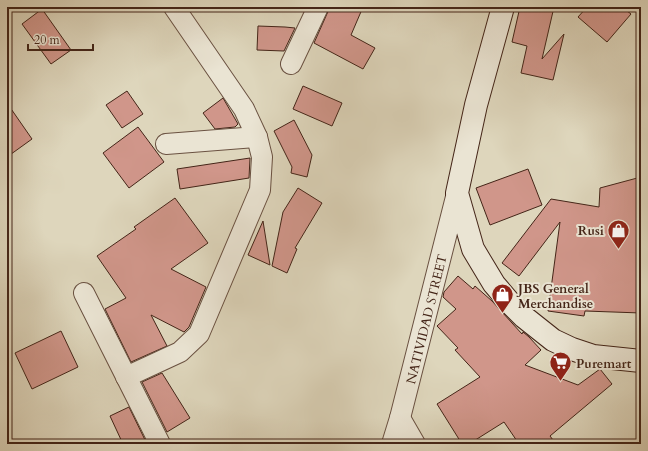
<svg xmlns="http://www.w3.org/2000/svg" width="648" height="451" font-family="Cardo,serif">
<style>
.building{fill:#d0968a;stroke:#442518}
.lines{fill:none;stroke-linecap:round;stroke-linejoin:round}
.street-casing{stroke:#6a5141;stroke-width:22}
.secondary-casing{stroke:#442518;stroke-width:24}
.street{stroke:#eae4d3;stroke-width:20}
.secondary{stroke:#eae4d3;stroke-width:22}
.labels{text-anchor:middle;stroke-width:4;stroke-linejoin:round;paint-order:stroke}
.poi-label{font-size:13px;font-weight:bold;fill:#442518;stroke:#eae4d3;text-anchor:start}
.street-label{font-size:13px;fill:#442518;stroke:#eae4d3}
</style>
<rect width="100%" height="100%" fill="#ded6bc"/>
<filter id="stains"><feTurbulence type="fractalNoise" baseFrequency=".005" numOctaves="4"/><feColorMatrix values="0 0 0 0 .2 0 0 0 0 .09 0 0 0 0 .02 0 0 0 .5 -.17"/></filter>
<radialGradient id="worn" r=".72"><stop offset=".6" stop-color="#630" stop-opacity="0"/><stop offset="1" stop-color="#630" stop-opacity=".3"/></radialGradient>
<g class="building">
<path d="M 330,7 L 363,7 L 351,35 L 375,48 L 363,69 L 314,43 Z"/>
<path d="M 520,7 L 554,7 L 542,59 L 564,34 L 553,80 L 521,73 L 527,46 L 512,42 Z"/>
<path d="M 587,7 L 622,7 L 631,14 L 607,42 L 578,17 Z"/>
<path d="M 42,9 L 71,50 L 51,64 L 22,24 Z"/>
<path d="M 258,26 L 285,27 L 295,28 L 284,51 L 257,50 Z"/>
<path d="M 303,86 L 342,103 L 332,126 L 293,109 Z"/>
<path d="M 127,91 L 143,114 L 122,128 L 106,105 Z"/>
<path d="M 223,98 L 238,124 L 235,127 L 215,129 L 203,113 Z"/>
<path d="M 7,103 L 32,139 L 7,157 Z"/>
<path d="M 294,120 L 312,155 L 307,177 L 291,173 L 292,167 L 274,131 Z"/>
<path d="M 138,127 L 164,162 L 129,188 L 103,153 Z"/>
<path d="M 250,158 L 249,178 L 180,189 L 177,169 Z"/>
<path d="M 528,169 L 542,205 L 490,225 L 476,188 Z"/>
<path d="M 641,177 L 641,313 L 585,311 L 584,316 L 548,311 L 560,222 L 519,276 L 502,263 L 551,199 L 599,207 L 600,188 Z"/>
<path d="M 298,188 L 322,203 L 295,248 L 297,249 L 287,273 L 272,266 L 283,212 Z"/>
<path d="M 175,198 L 208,243 L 171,269 L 206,287 L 189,327 L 184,332 L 151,315 L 167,346 L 131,362 L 105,309 L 126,298 L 97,256 L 136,229 L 134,227 Z"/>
<path d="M 263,221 L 270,265 L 248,255 Z"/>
<path d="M 458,276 L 473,289 L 475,286 L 492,301 L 522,334 L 523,332 L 529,337 L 541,350 L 525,365 L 578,385 L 600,369 L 612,384 L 550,436 L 556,444 L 519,444 L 504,422 L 469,444 L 462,444 L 437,404 L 480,377 L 455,350 L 458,348 L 437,326 L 456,309 L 443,297 L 444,292 Z"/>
<path d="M 61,331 L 78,367 L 32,389 L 15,353 Z"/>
<path d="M 162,373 L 190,418 L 167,432 L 142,382 Z"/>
<path d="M 129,407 L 147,444 L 123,444 L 110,416 Z"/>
</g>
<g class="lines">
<defs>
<g id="street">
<path d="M 291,64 L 318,7"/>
<path d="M 166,144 L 257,137"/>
<path d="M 84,293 L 160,444"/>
<path d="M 126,377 L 180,352 L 199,334 L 260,190 L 262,157 L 257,137 L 244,109 L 174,7"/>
<path d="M 400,418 L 415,444"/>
<path d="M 392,444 L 400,418 L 457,193"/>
</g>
<path id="secondary" d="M 503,7 L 476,105 L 457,193 L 473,249 L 494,284 L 511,304 L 524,317 L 553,340 L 572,349 L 593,356 L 641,361"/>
</defs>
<use href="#street" class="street-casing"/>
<use href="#secondary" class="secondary-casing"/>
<use href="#street" class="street"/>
<use href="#secondary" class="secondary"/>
</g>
<defs>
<symbol id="shop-pin" viewBox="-11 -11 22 30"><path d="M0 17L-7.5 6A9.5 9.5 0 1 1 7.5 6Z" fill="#8f2418" stroke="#eae4d3"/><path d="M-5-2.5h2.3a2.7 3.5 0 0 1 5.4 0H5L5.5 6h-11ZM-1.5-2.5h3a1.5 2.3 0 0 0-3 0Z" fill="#fff"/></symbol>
<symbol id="supermarket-pin" viewBox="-11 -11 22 30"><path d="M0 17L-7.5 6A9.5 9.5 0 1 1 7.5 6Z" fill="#8f2418" stroke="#eae4d3"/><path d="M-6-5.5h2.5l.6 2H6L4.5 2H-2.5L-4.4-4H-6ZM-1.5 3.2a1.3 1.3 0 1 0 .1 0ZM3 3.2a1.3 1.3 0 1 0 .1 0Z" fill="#fff"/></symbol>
</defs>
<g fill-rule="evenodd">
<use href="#shop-pin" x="606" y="218" width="25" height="34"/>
<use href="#shop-pin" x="490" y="282" width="25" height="34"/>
<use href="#supermarket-pin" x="548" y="350" width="25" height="34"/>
</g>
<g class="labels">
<g class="poi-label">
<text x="604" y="235" text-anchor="end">Rusi</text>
<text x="518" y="293">JBS General<tspan x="518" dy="15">Merchandise</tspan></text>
<text x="576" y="368">Puremart</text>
</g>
<g class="street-label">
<text transform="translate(426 319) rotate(-76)" y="5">NATIVIDAD STREET</text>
</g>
</g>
<rect width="648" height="451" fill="none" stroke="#ded6bc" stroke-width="24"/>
<rect x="8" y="8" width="632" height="435" fill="none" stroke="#442518" stroke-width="2"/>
<rect x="12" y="12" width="624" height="427" fill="none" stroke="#442518"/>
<path d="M28 44v6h65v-6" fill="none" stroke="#442518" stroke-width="2"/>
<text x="34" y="44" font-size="12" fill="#442518" stroke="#eae4d3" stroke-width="3" paint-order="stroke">20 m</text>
<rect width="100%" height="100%" filter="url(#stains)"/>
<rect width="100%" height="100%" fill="url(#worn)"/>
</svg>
